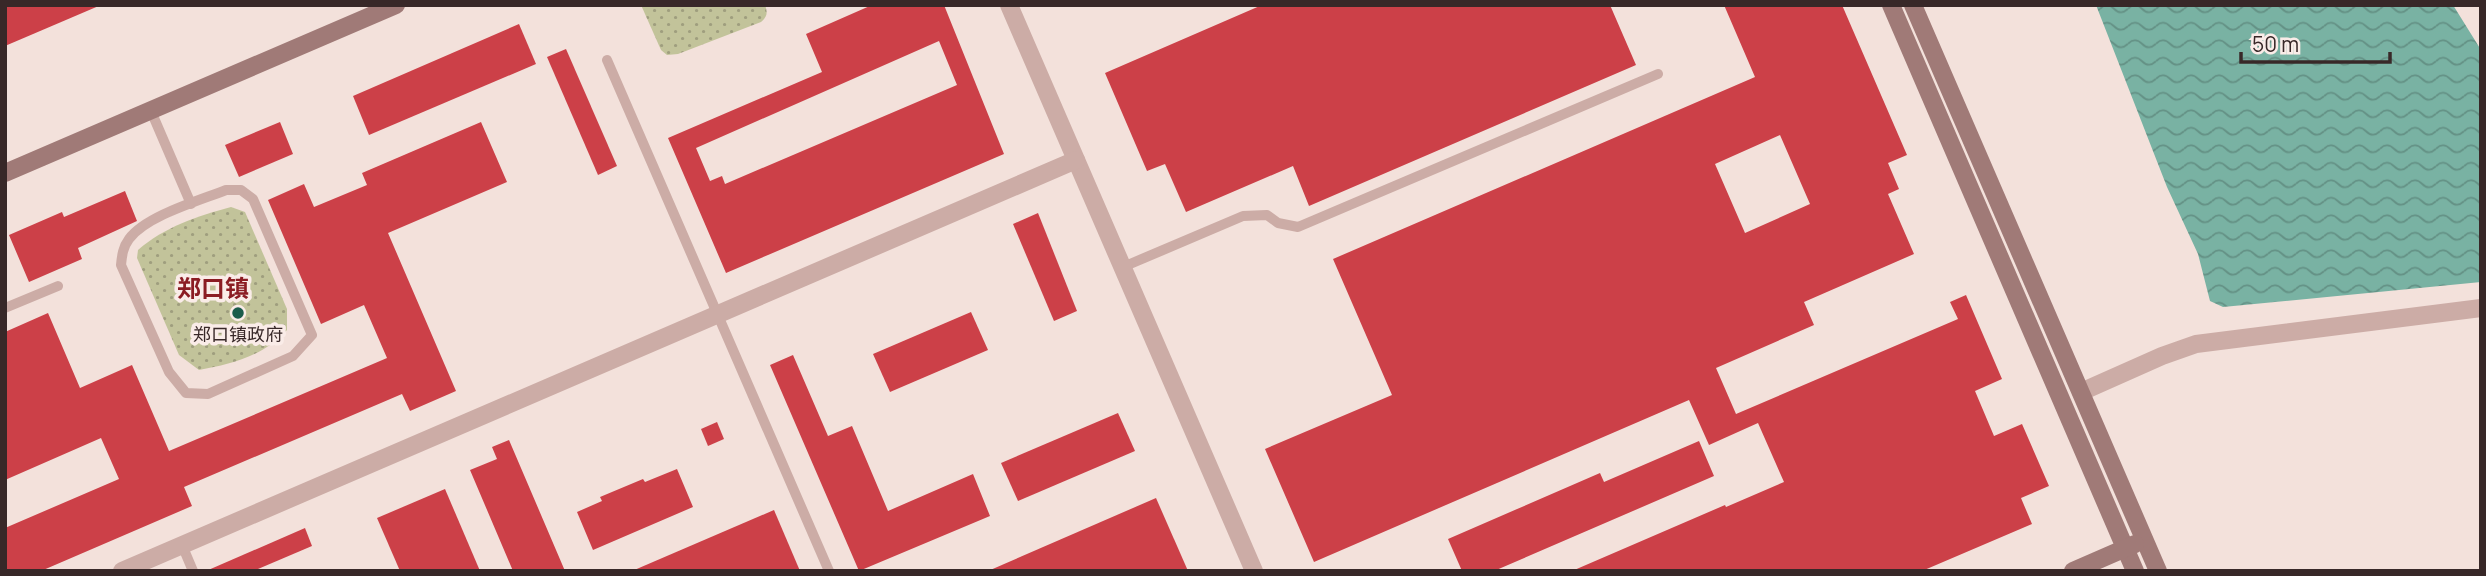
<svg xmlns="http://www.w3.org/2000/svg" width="2486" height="576" font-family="Manrope,'Noto Sans SC',sans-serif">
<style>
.grass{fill:url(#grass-dots)}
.water{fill:url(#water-waves)}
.building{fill:#cc4048;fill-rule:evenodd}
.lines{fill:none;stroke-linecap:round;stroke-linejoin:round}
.lane{stroke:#ccaca6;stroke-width:10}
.street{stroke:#ccaca6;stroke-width:18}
.secondary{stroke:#a07a77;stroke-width:18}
.poi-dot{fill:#1b5c4c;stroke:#faece8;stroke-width:2.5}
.labels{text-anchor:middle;stroke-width:7;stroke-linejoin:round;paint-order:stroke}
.poi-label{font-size:18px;fill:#382828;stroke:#faece8}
.district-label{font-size:24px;font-weight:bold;fill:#8b1c23;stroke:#faece8}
</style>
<defs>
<pattern id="grass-dots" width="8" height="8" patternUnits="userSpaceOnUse" patternTransform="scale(1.75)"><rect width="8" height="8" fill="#c2c39a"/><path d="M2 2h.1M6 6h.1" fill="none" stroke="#9f9e7e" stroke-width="1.8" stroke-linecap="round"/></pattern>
<pattern id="water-waves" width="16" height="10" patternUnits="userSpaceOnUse" patternTransform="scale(1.75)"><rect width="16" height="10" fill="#79b2a3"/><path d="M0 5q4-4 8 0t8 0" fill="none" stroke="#649185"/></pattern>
</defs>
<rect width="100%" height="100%" fill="#f3e1db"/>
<g class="grass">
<path d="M 641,5 L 765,5 C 768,13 767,17 761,22 L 678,54 L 667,55 L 661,50 Z"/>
<path d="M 231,207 L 245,212 L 287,309 L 287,330 C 264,356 231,364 199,370 L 179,355 L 137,258 L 138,250 C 164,227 198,216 231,207 Z"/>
</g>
<path class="water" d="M 2096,5 L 2453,5 L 2481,50 L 2481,282 L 2223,307 L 2210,301 L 2198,254 L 2167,187 Z"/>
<g class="building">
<path d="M 5,5 L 101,5 L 5,46 Z"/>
<path d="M 872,5 L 944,5 L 1004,154 L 726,273 L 668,138 L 822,72 L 806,34 ZM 939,41 L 957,85 L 725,184 L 722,176 L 710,181 L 696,148 Z"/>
<path d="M 1262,5 L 1610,5 L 1636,65 L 1309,206 L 1293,166 L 1186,212 L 1165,164 L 1147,171 L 1105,73 Z"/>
<path d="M 1724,5 L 1842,5 L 1907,155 L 1888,163 L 1899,189 L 1888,194 L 1914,254 L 1804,302 L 1814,325 L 1716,368 L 1736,414 L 1958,319 L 1950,302 L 1966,295 L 2002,379 L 1975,391 L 1994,436 L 2022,424 L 2049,486 L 2021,498 L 2032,524 L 1922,571 L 1572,571 L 1725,505 L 1726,507 L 1784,482 L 1758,423 L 1709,445 L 1689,400 L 1314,562 L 1265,449 L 1392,395 L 1333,259 L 1755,77 ZM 1780,135 L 1810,204 L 1745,233 L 1715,164 Z"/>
<path d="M 519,24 L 536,64 L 369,135 L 353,96 Z"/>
<path d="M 566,49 L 617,166 L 598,175 L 547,57 Z"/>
<path d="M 280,122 L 293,154 L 239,177 L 225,145 Z"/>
<path d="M 481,122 L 507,182 L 388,233 L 456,391 L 410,411 L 402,394 L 184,487 L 192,506 L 41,571 L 5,571 L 5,528 L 119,479 L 101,438 L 5,480 L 5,332 L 48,313 L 80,388 L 132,365 L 169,451 L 387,358 L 364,305 L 321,324 L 268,200 L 304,184 L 314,207 L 367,185 L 362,173 Z"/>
<path d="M 125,191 L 137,221 L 78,248 L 82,259 L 29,282 L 9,235 L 62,212 L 64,217 Z"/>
<path d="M 1038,213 L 1077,311 L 1054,321 L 1013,224 Z"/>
<path d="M 971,312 L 988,350 L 890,392 L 873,354 Z"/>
<path d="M 793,355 L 828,436 L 852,426 L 888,511 L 973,474 L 990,516 L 859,571 L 770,365 Z"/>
<path d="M 1118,413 L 1135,451 L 1018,501 L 1001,463 Z"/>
<path d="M 717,422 L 724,439 L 708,446 L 701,429 Z"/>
<path d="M 509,440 L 565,571 L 513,571 L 470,470 L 497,459 L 492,447 Z"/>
<path d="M 1699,441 L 1714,476 L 1494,571 L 1462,571 L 1448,539 L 1600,473 L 1604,482 Z"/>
<path d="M 677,469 L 693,507 L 593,550 L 577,512 L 602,501 L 600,497 L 643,479 L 645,482 Z"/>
<path d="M 445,489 L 480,571 L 400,571 L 377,518 Z"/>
<path d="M 1156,498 L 1188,571 L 988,571 Z"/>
<path d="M 774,510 L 800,571 L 632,571 Z"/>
<path d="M 305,528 L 312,546 L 258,569 L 206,571 Z"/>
</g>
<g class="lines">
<g class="lane">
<path d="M 607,60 L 829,571"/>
<path d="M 151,111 L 191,204"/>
<path d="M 226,190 L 241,190 L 253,199 L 312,335 L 293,356 L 208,394 L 186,393 L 169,372 L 121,265 C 122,255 123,247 129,239 C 146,216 198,201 226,190 Z"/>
<path d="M 1123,267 L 1243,216 L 1267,215 L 1278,223 L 1298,227 L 1658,74"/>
<path d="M 5,308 L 58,286"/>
<path d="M 182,545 L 193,571"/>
</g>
<g class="street">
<path d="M 1009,5 L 1254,571"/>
<path d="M 2081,392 L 2162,356 L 2196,344 L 2481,308"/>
<path d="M 122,571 L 1076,160"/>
</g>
<g class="secondary">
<path d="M 1891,5 L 2135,571"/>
<path d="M 1913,5 L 2158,571"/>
<path d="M 5,173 L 396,5"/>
<path d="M 2073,571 L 2135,544"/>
</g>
</g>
<circle class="poi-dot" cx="238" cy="313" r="7"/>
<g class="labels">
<g class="poi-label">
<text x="238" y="341">郑口镇政府</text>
</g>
<g class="district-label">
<text x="213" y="297">郑口镇</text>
</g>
</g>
<rect width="2486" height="576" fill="none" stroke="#382828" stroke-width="14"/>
<path d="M2241 52v10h149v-10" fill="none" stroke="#382828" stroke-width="3.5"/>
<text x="2252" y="52" font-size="21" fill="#382828" stroke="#faece8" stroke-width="5" paint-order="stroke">50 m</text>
</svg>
